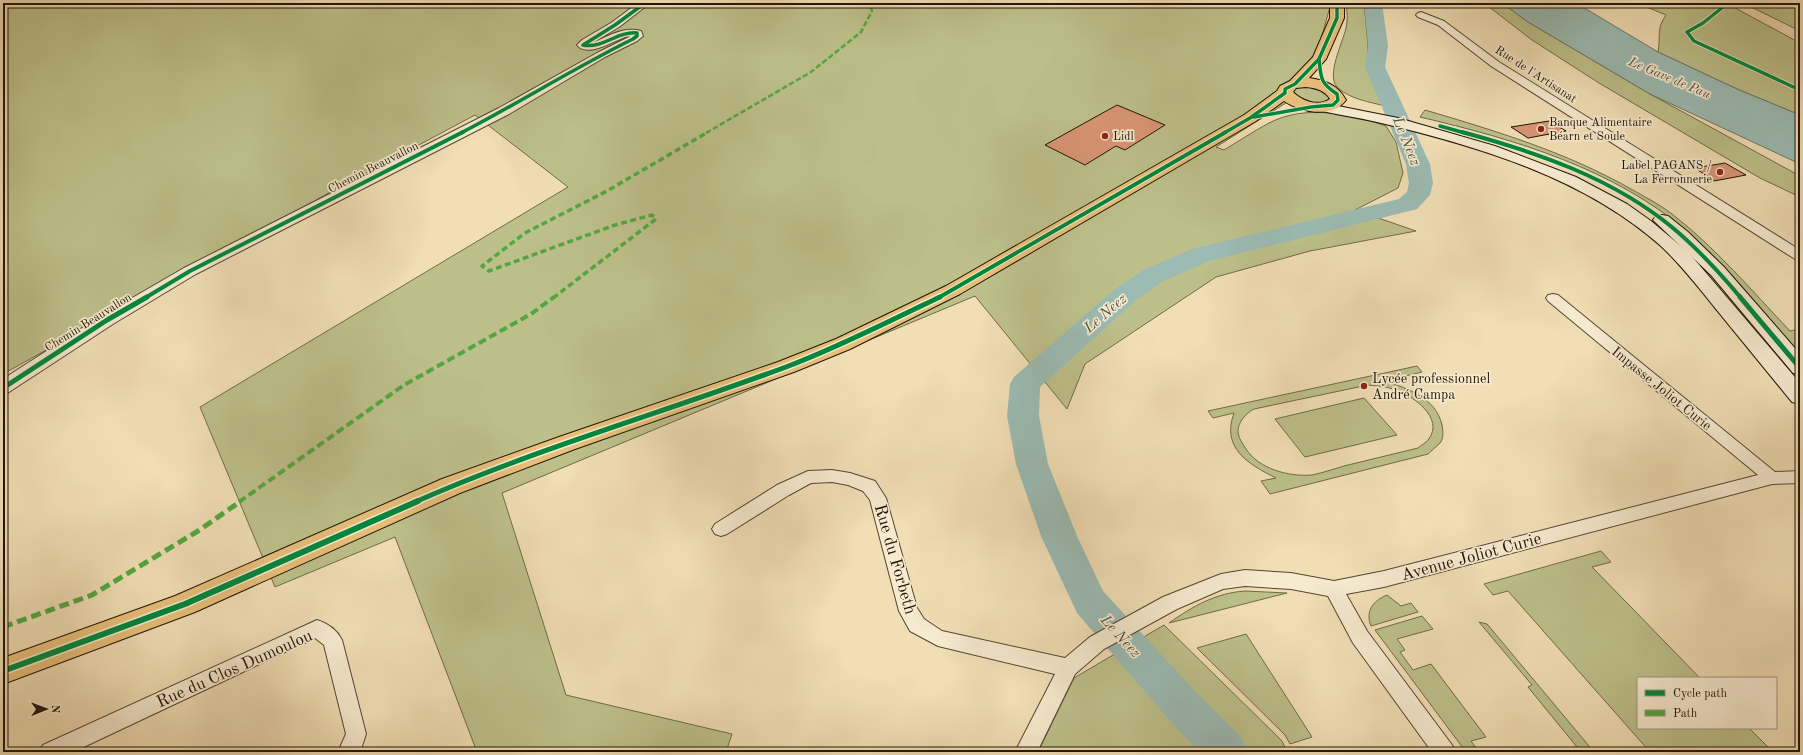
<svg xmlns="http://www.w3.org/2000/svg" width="1803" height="755" font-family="'Old Standard TT',serif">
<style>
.green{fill:#bdc08b;stroke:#6f6a48;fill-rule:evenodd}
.water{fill:#9bbbb3;stroke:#6a786d}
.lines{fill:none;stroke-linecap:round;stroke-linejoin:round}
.river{fill:#9bbbb3;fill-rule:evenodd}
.building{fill:#d99575;stroke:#211404}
.minor-casing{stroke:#554630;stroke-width:2}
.tertiary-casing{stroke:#554630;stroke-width:2}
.secondary-casing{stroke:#211404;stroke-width:2}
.primary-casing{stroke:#211404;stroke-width:2}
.minor{fill:#f6eacf;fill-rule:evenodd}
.tertiary{fill:#f6eacf;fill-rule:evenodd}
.secondary{fill:#f6eacf;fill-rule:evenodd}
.primary{fill:#e8bf7a;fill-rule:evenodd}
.quiet-far3{stroke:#52a840;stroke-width:2.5;stroke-dasharray:5.5 2.5;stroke-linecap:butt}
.quiet-far2{stroke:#52a840;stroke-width:3.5;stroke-dasharray:6 3.5;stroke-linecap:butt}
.quiet-far1{stroke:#52a840;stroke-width:4;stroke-dasharray:8 4;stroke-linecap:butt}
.quiet{stroke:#52a840;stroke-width:5;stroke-dasharray:10 5;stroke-linecap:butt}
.cycleway-far3-casing{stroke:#f6eacf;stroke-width:5}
.cycleway-far2-casing{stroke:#f6eacf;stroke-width:6}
.cycleway-far1-casing{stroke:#f6eacf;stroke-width:8}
.cycleway-casing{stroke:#f6eacf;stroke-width:9}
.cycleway-far3{stroke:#00873e;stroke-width:3.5}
.cycleway-far2{stroke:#00873e;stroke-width:4}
.cycleway-far1{stroke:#00873e;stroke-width:5}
.cycleway{stroke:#00873e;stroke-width:6}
.poi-dot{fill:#8f2418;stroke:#f6eacf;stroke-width:1.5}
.labels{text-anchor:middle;stroke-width:3.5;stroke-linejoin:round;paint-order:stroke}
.far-street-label{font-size:12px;fill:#211404;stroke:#f6eacf}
.far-poi-label{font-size:12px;fill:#211404;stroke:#f6eacf;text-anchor:start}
.far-water-label{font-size:13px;font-style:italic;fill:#4c4e41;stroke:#f6eacf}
.poi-label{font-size:14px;fill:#211404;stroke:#f6eacf;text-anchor:start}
.street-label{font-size:14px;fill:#211404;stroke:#f6eacf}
.water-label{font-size:15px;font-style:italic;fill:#4c4e41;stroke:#f6eacf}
.near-street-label{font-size:17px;fill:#211404;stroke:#f6eacf}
</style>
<rect width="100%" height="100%" fill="#f1deb5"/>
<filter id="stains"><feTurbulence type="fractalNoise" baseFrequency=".005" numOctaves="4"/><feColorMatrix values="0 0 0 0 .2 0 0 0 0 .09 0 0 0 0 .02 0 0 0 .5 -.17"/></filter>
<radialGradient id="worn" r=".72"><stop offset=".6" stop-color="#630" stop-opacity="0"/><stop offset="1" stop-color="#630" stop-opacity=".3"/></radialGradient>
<g class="green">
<path d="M 3,3 L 1331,3 L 1308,87 L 1319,89 L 1329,96 L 1329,99 C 1319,107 1306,101 1297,96 L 1216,147 L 1224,150 C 1239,141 1254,131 1269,123 C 1306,104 1349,114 1386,126 L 1396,142 L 1403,173 L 1398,188 L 1355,210 L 1416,231 L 1310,251 L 1216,277 L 1085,364 L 1067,409 L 975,296 L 502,493 L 566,695 L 732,734 L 726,752 L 477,752 L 395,537 L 275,587 L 200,407 L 568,187 L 475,115 L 327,194 L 3,374 Z"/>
<path d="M 1346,3 L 1364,3 L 1368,45 L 1367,64 L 1385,106 C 1370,102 1349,99 1337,87 C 1326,75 1343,42 1346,28 C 1348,20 1347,11 1346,3 Z"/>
<path d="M 1484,3 L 1502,3 L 1528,22 L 1650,94 L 1800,176 L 1800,197 L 1760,178 L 1599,83 L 1532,40 Z"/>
<path d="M 1637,3 L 1726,3 L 1800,43 L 1800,115 L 1737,89 L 1658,52 C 1661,36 1656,29 1666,15 Z"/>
<path d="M 1743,3 L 1800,3 L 1800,31 Z"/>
<path d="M 1425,110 C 1496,131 1566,152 1631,189 C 1645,197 1659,204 1672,214 C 1716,248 1752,291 1790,331 L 1800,329 L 1800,354 C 1764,313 1731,270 1690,234 C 1616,169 1514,139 1420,117 Z"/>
<path d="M 1417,366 L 1422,372 L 1386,381 C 1408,389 1436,398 1442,425 C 1443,431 1444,438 1440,443 C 1436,447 1432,450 1428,454 L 1270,494 L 1261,481 L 1276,478 C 1248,464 1221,448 1234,413 L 1213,418 L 1208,411 ZM 1368,385 C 1376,386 1385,386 1393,389 C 1411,394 1446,418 1428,440 C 1426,443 1421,445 1418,448 C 1393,454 1369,460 1344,466 C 1334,469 1322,473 1312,475 C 1289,477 1259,469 1246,449 C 1243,444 1239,439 1238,433 C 1237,423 1246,413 1254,409 Z"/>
<path d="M 1364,398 L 1397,435 L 1305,457 L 1275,419 Z"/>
<path d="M 1601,551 L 1611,562 L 1592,567 L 1700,678 L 1638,678 L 1638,728 L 1749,728 L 1772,751 L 1650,752 L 1508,591 L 1493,595 L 1484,584 Z"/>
<path d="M 1245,591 L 1287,593 L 1169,623 C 1193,606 1216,593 1245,591 Z"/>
<path d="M 1387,595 L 1401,606 L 1411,603 L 1418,612 L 1371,626 C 1365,611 1373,601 1387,595 Z"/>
<path d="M 1422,616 L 1433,629 L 1397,639 L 1405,650 L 1400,652 L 1413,670 L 1431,664 L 1486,737 L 1471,741 L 1479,752 L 1466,752 L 1375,630 Z"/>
<path d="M 1479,622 L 1487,624 L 1594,752 L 1581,752 L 1528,687 L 1532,685 Z"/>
<path d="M 1164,625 L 1282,741 L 1287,752 L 1038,752 L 1074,678 Z"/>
<path d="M 1246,634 L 1312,737 L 1290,744 L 1285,735 L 1197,648 Z"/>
</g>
<path class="water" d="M 1502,3 L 1576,3 L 1658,52 L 1737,89 L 1800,115 L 1800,164 L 1650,94 L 1528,22 Z"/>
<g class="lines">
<path class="river" d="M 1364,3 L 1382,3 L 1388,46 L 1385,67 L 1430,164 L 1433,183 L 1430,195 L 1417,209 L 1210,261 L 1163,281 L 1135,301 L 1040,387 L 1039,416 L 1048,464 L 1077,536 L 1103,591 L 1193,689 L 1242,738 L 1248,752 L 1199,752 L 1165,715 L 1077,613 L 1041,536 L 1016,464 L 1007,416 L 1010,384 L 1014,377 L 1115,289 L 1145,269 L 1192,249 L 1399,199 L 1407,192 L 1409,183 L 1406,164 L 1365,67 L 1368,46 Z"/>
</g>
<g class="building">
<path d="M 1117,105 L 1165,125 L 1125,150 L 1116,146 L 1085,165 L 1045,145 Z"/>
<path d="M 1549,121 L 1566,131 L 1528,138 L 1511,127 Z"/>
<path d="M 1725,163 L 1746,175 L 1714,181 L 1695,168 Z"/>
</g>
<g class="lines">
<defs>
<g id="minor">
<path d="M 1421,12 L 1444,21 L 1499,62 L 1800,250 L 1800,260 L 1795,259 L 1491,66 L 1438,25 L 1418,17 L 1416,15 L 1418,13 Z"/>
<path d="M 1553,294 L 1558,295 L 1775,472 L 1800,471 L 1800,483 L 1772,484 L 1384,587 L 1346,594 L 1367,631 L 1452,745 L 1456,752 L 1432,752 L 1353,643 L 1328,596 L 1291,589 L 1245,586 L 1223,589 L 1177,609 L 1104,649 L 1075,674 L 1037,752 L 1015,752 L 1055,674 L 938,646 L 910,631 L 899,611 L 870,500 L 863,491 L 848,485 L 832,482 L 811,483 L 789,495 L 727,534 L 721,536 L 715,534 L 712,529 L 715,524 L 777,485 L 808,471 L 832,470 L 850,473 L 875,481 L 886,498 L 917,608 L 924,619 L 942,631 L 1065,658 L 1090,637 L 1163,597 L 1221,574 L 1245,570 L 1291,573 L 1334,581 L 1384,571 L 1758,475 L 1548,301 L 1546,298 L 1548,295 Z"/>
<path d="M 317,620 C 327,623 337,630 342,640 L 366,734 L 360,752 L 338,752 L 346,734 L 324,645 L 315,638 L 73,752 L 39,752 L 43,745 Z"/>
</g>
<path id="tertiary" d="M 638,3 L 650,3 L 619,27 L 594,42 C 610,36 623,26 641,31 L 643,36 L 637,41 L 605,57 L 509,114 L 196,274 L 113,324 L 9,392 L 3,394 L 3,379 L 101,316 L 184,268 L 499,108 L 597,53 L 629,37 L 630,36 L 625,37 C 614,41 587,58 577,45 L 582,40 L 611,23 Z"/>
<g id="secondary">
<path d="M 1323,103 L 1398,118 L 1495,146 L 1576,177 L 1627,204 L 1651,221 L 1689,253 L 1800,383 L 1800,404 L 1792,402 C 1767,371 1741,340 1716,309 C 1699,288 1682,266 1662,247 C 1584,177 1477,146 1377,122 C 1357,117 1337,115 1318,110 L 1316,107 L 1318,104 Z"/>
<path d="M 1662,215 L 1668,216 L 1688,232 L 1724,267 L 1800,354 L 1800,375 L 1793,373 L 1711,275 L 1653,220 L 1656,216 Z"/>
</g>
<path id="primary" d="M 1330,3 L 1344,3 L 1344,18 L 1326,59 L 1309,78 C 1325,80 1338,85 1346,100 C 1332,119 1300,112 1284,101 L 1256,121 L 960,294 L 850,349 L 794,372 L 575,449 L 460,493 L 195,612 L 3,684 L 3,658 L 175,596 L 442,479 L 559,437 L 778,362 L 836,339 L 946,286 L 1244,115 L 1277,91 L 1280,86 L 1290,81 L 1313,57 L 1330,18 ZM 1306,87 C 1315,88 1325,90 1330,99 C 1318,107 1302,101 1293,92 L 1296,88 Z"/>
</defs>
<use href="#minor" class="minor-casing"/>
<use href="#tertiary" class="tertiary-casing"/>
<use href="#secondary" class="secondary-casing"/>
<use href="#primary" class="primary-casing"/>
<use href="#minor" class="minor"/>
<use href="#tertiary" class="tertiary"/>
<use href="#secondary" class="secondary"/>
<use href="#primary" class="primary"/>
<path class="quiet-far3" d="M 706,133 L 811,72 L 861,32 L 872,11 L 869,3"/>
<path class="quiet-far2" d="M 553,298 L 656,219 L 652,215 L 615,225 L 489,271 L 482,266 L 525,233 L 607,191 L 708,132"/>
<path class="quiet-far1" d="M 239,502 L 404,385 L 531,314 L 554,297"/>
<path class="quiet" d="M 3,627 L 92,595 L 198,531 L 241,501"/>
<defs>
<g id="cycleway-far3">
<path d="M 1728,3 L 1703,23 L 1687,32 L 1694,41 L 1800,90"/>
<path d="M 1254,117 L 1311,107 L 1333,105 L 1338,100 L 1337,94 C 1320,83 1321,78 1319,59"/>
<path d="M 1440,126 L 1465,133"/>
<path d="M 461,133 C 519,103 574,68 633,39 L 637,36 L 637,33 C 617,31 603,49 583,45 L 615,25 L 645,3"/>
<path d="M 1224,133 L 1250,118 L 1285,93 L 1285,89 L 1295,84 L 1319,59 L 1337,18 L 1337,3"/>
</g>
<g id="cycleway-far2">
<path d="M 1462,132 C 1536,152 1613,178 1673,228 C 1698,249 1720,273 1741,298"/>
<path d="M 145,298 L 190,271 L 463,132"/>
<path d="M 938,298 L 1226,132"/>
</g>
<g id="cycleway-far1">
<path d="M 1740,297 L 1800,368"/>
<path d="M 3,388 L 107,320 L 147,297"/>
<path d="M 415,502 C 535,449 662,413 786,367 C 839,347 889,321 940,297"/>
</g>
<path id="cycleway" d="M 3,671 L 185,604 L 418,501"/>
</defs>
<use href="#cycleway-far3" class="cycleway-far3-casing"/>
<use href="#cycleway-far2" class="cycleway-far2-casing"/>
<use href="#cycleway-far1" class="cycleway-far1-casing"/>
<use href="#cycleway" class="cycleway-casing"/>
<use href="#cycleway-far3" class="cycleway-far3"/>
<use href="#cycleway-far2" class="cycleway-far2"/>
<use href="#cycleway-far1" class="cycleway-far1"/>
<use href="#cycleway" class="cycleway"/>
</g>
<g class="poi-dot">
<circle cx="1541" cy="129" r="4"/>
<circle cx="1105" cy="136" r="4"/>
<circle cx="1720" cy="172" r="4"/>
<circle cx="1364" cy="386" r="4"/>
</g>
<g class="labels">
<g class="far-street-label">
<text transform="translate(1536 74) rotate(33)" y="4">Rue de l'Artisanat</text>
<text transform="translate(373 167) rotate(-27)" y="4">Chemin Beauvallon</text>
<text transform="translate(88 322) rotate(-32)" y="4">Chemin Beauvallon</text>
</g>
<g class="far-poi-label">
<text x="1549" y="126">Banque Alimentaire<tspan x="1549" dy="14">Béarn et Soule</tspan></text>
<text x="1113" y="140">Lidl</text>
<text x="1712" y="169" text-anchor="end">Label PAGANS /<tspan x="1712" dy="14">La Ferronnerie</tspan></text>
</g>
<g class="far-water-label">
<text transform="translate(1670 77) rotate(23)" y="5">Le Gave de Pau</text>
</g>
<g class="poi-label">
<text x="1372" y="383">Lycée professionnel<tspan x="1372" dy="16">André Campa</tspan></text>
</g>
<g class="street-label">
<text transform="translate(1662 388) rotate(39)" y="5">Impasse Joliot Curie</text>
</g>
<g class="water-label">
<text transform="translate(1407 141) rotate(68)" y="5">Le Neez</text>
<text transform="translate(1105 313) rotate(-41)" y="5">Le Neez</text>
<text transform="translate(1121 636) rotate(48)" y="5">Le Neez</text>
</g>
<g class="near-street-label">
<text transform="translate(1471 556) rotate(-15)" y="6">Avenue Joliot Curie</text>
<text transform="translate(896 559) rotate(74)" y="6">Rue du Forbeth</text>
<text transform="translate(234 668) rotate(-24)" y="6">Rue du Clos Dumoulou</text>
</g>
</g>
<rect width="1803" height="755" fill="none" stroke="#f1deb5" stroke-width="16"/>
<rect x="4" y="4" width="1795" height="747" fill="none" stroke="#211404" stroke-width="2"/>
<rect x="8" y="8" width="1787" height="739" fill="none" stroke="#211404"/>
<rect x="1637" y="677" width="140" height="52" fill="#f6eacf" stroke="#a1947e"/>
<rect x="1645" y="690" width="20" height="6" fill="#00873e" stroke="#a1947e"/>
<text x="1673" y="697" font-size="12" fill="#211404">Cycle path</text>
<rect x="1645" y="710" width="20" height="6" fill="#52a840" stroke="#a1947e"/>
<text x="1673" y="717" font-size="12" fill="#211404">Path</text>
<g transform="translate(46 709) rotate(89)" stroke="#f6eacf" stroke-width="3" paint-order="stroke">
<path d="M0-3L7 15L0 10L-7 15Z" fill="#211404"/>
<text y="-6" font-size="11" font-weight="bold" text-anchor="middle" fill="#211404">N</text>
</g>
<rect width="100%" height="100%" filter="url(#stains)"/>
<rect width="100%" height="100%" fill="url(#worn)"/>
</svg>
